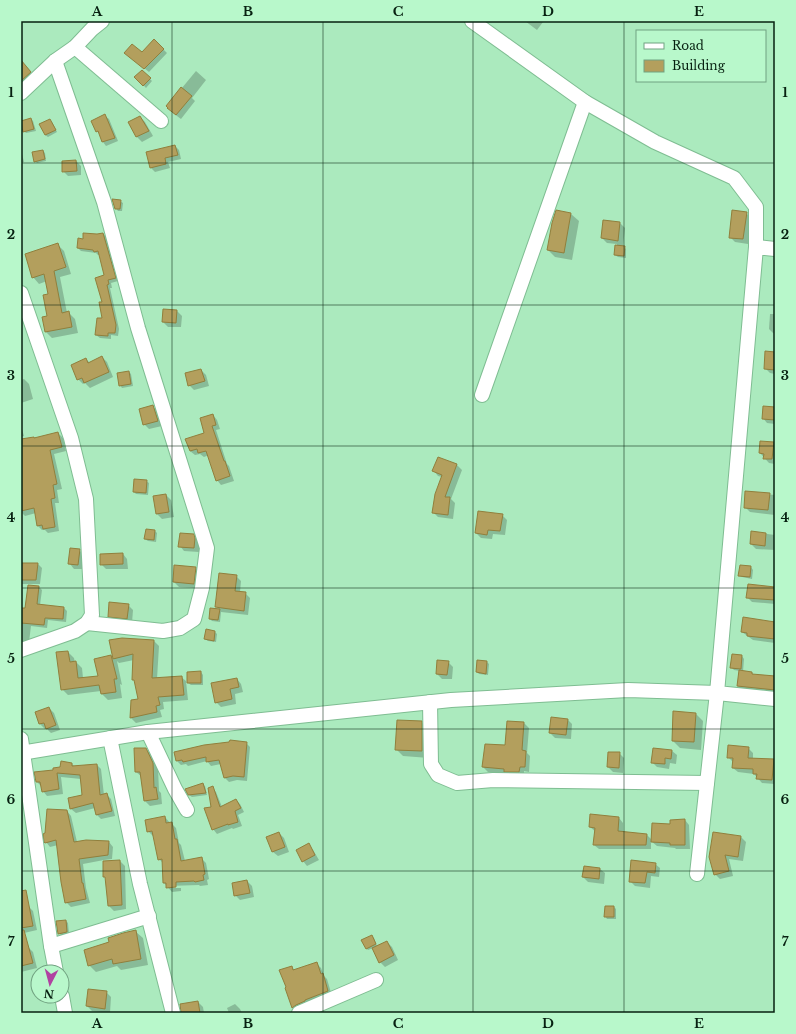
<svg xmlns="http://www.w3.org/2000/svg" width="796" height="1034" font-family="'Libre Baskerville',serif">
<style>
.shadow{fill:#0003}
.building{fill:#b39f5d;stroke:#917f3c}
.lines{fill:none;stroke-linecap:round;stroke-linejoin:round}
.street-casing{stroke:#7fbd92;stroke-width:16}
.street{stroke:#fff;stroke-width:14}
.grid{fill:none;stroke:#072111;stroke-width:1;stroke-opacity:0.55}
.neatline{fill:none;stroke:#072111;stroke-width:1.5}
.grid-label{font-size:13px;text-anchor:middle;font-weight:bold;fill:#072111}
</style>
<rect width="100%" height="100%" fill="#abeabe"/>
<g class="shadow">
<path d="M 525,21 L 542,21 L 543,22 L 537,30 Z"/>
<path d="M 154,40 L 167,53 L 149,72 L 129,56 L 142,53 Z"/>
<path d="M 21,61 L 35,77 L 21,91 Z"/>
<path d="M 142,71 L 152,81 L 146,88 L 136,77 Z"/>
<path d="M 196,71 L 206,80 L 192,98 L 195,101 L 181,119 L 173,113 L 167,106 Z"/>
<path d="M 105,116 L 109,119 L 118,141 L 106,146 L 103,142 L 100,134 L 97,131 Z"/>
<path d="M 140,117 L 145,122 L 153,136 L 142,142 L 137,137 L 129,123 Z"/>
<path d="M 31,119 L 33,121 L 36,131 L 26,133 L 24,131 Z"/>
<path d="M 52,122 L 57,132 L 48,137 L 45,135 Z"/>
<path d="M 175,146 L 179,150 L 181,159 L 168,162 L 170,168 L 155,172 L 151,168 Z"/>
<path d="M 21,150 L 24,162 L 21,163 Z"/>
<path d="M 43,151 L 45,153 L 46,161 L 37,163 L 35,161 Z"/>
<path d="M 76,161 L 81,166 L 81,175 L 68,176 L 63,171 Z"/>
<path d="M 120,201 L 123,203 L 122,211 L 118,211 L 116,208 Z"/>
<path d="M 557,211 L 571,214 L 579,221 L 572,260 L 555,257 L 548,250 Z"/>
<path d="M 746,213 L 751,218 L 748,244 L 735,242 L 730,237 Z"/>
<path d="M 620,223 L 625,228 L 623,247 L 624,247 L 626,249 L 626,258 L 618,257 L 615,255 L 617,244 L 607,243 L 602,238 Z"/>
<path d="M 103,234 L 107,237 L 118,281 L 111,283 L 112,288 L 110,288 L 119,329 L 118,336 L 111,335 L 111,339 L 100,338 L 96,335 L 103,319 L 103,303 L 106,276 L 100,255 L 98,255 L 96,253 L 81,251 L 78,248 L 84,240 Z"/>
<path d="M 58,245 L 64,251 L 71,274 L 60,277 L 67,313 L 68,312 L 75,319 L 78,333 L 52,338 L 46,332 L 43,318 L 48,317 L 50,294 L 47,281 L 39,284 L 33,277 Z"/>
<path d="M 775,263 L 775,277 L 774,275 Z"/>
<path d="M 177,311 L 182,316 L 181,327 L 168,327 L 163,322 Z"/>
<path d="M 770,314 L 775,314 L 775,334 L 773,333 L 769,329 Z"/>
<path d="M 775,353 L 775,374 L 770,373 L 765,368 Z"/>
<path d="M 102,357 L 107,362 L 113,377 L 90,388 L 85,383 L 83,384 L 78,379 L 86,359 L 90,363 Z"/>
<path d="M 201,370 L 206,375 L 209,386 L 194,390 L 189,385 Z"/>
<path d="M 129,372 L 131,374 L 133,386 L 122,388 L 120,385 Z"/>
<path d="M 24,379 L 29,384 L 33,399 L 21,403 L 21,380 Z"/>
<path d="M 153,407 L 158,411 L 162,426 L 149,429 L 144,424 Z"/>
<path d="M 775,408 L 775,424 L 767,423 L 763,418 Z"/>
<path d="M 213,415 L 217,420 L 220,429 L 216,430 L 227,464 L 229,466 L 234,481 L 221,485 L 217,480 L 209,455 L 204,457 L 200,454 L 195,455 L 190,451 L 205,433 Z"/>
<path d="M 21,426 L 24,436 L 21,437 Z"/>
<path d="M 58,433 L 63,438 L 66,451 L 54,454 L 62,489 L 57,490 L 59,503 L 55,503 L 59,531 L 48,533 L 45,530 L 42,530 L 37,525 L 36,513 L 25,516 L 21,512 L 21,474 L 35,439 Z"/>
<path d="M 761,442 L 775,443 L 775,464 L 769,463 L 760,453 Z"/>
<path d="M 438,458 L 457,465 L 462,470 L 451,499 L 455,503 L 453,519 L 438,517 L 433,512 L 442,477 L 438,476 L 434,471 Z"/>
<path d="M 146,481 L 149,483 L 148,495 L 136,494 L 134,492 Z"/>
<path d="M 746,492 L 775,495 L 775,515 L 750,512 L 745,507 Z"/>
<path d="M 166,495 L 171,500 L 174,517 L 162,519 L 157,514 Z"/>
<path d="M 502,515 L 507,520 L 505,535 L 493,534 L 492,539 L 481,538 L 476,533 Z"/>
<path d="M 154,530 L 157,533 L 156,542 L 148,541 L 145,539 Z"/>
<path d="M 752,532 L 775,535 L 775,550 L 756,549 L 751,544 Z"/>
<path d="M 193,535 L 198,540 L 199,543 L 199,552 L 184,551 L 180,546 Z"/>
<path d="M 79,550 L 84,555 L 83,569 L 74,569 L 70,564 Z"/>
<path d="M 123,554 L 127,559 L 128,569 L 106,569 L 101,564 Z"/>
<path d="M 21,564 L 38,564 L 42,568 L 40,584 L 21,584 Z"/>
<path d="M 751,567 L 753,570 L 752,579 L 742,577 L 739,575 Z"/>
<path d="M 196,568 L 200,573 L 199,588 L 179,587 L 174,582 Z"/>
<path d="M 236,576 L 241,581 L 240,592 L 245,593 L 250,598 L 248,615 L 221,612 L 220,622 L 212,621 L 210,619 L 211,609 L 220,610 L 217,607 Z"/>
<path d="M 39,587 L 42,590 L 40,605 L 64,608 L 67,611 L 66,622 L 48,620 L 47,628 L 31,626 L 29,642 L 21,641 L 21,609 L 26,609 Z"/>
<path d="M 775,588 L 775,604 L 752,602 L 747,597 Z"/>
<path d="M 128,605 L 133,610 L 132,623 L 114,621 L 109,616 Z"/>
<path d="M 775,623 L 775,643 L 753,640 L 742,632 Z"/>
<path d="M 207,630 L 215,632 L 217,634 L 216,642 L 208,641 L 205,639 Z"/>
<path d="M 110,641 L 154,641 L 159,646 L 157,679 L 181,677 L 186,681 L 188,700 L 163,702 L 164,709 L 160,710 L 162,717 L 136,723 L 131,718 L 132,701 L 140,700 L 136,682 L 133,679 L 134,660 L 119,663 L 117,661 L 122,685 L 120,684 L 122,698 L 108,700 L 102,694 L 101,691 L 68,695 L 62,689 L 68,652 L 74,658 L 75,663 L 76,662 L 82,668 L 83,678 L 99,677 L 111,656 L 114,660 Z"/>
<path d="M 733,656 L 742,656 L 744,659 L 743,672 L 752,673 L 754,675 L 775,677 L 775,694 L 742,691 L 738,686 L 740,671 L 734,670 L 732,668 Z"/>
<path d="M 478,661 L 487,662 L 489,664 L 488,675 L 479,674 L 477,672 Z"/>
<path d="M 448,662 L 453,667 L 452,679 L 442,679 L 437,674 Z"/>
<path d="M 201,672 L 203,675 L 203,685 L 191,685 L 188,683 Z"/>
<path d="M 237,679 L 241,684 L 243,692 L 235,694 L 236,704 L 221,707 L 216,702 Z"/>
<path d="M 49,708 L 54,713 L 60,730 L 51,733 L 46,728 L 45,729 L 40,724 L 36,713 Z"/>
<path d="M 696,714 L 703,721 L 701,750 L 680,748 L 673,741 Z"/>
<path d="M 567,719 L 572,724 L 571,739 L 555,738 L 550,733 Z"/>
<path d="M 421,722 L 429,729 L 429,758 L 403,756 L 396,749 Z"/>
<path d="M 508,722 L 524,723 L 529,728 L 527,753 L 530,756 L 529,772 L 524,771 L 524,776 L 488,772 L 483,767 L 506,746 Z"/>
<path d="M 230,743 L 246,743 L 250,747 L 247,781 L 237,780 L 229,782 L 225,778 L 221,764 L 211,766 L 207,761 L 188,766 L 186,764 L 181,765 L 177,761 Z"/>
<path d="M 748,748 L 753,753 L 753,759 L 773,760 L 775,762 L 775,784 L 762,783 L 754,774 L 738,772 L 733,768 L 733,762 L 728,757 Z"/>
<path d="M 146,749 L 151,754 L 158,768 L 159,791 L 161,793 L 162,804 L 150,806 L 145,801 L 141,776 L 136,772 Z"/>
<path d="M 654,749 L 672,751 L 677,755 L 676,764 L 670,763 L 669,769 L 657,767 L 652,762 Z"/>
<path d="M 619,753 L 624,758 L 623,773 L 613,772 L 608,767 Z"/>
<path d="M 62,762 L 72,764 L 75,767 L 97,765 L 101,769 L 104,795 L 107,795 L 111,799 L 115,816 L 101,819 L 97,815 L 95,808 L 76,813 L 71,809 L 69,799 L 83,795 L 81,779 L 61,777 L 63,794 L 47,796 L 43,791 L 41,786 L 37,782 L 54,770 L 61,768 Z"/>
<path d="M 202,784 L 205,786 L 207,795 L 192,797 L 189,795 Z"/>
<path d="M 212,788 L 216,792 L 222,807 L 236,800 L 240,804 L 244,812 L 238,815 L 242,826 L 233,829 L 232,828 L 217,834 L 213,829 Z"/>
<path d="M 67,811 L 71,816 L 77,842 L 109,842 L 113,847 L 112,859 L 104,860 L 104,862 L 120,861 L 125,866 L 126,909 L 114,911 L 109,906 L 106,878 L 104,876 L 104,860 L 83,864 L 86,888 L 90,903 L 71,907 L 66,902 L 58,845 L 50,847 L 46,842 Z"/>
<path d="M 165,817 L 170,823 L 171,823 L 176,828 L 179,843 L 181,845 L 185,861 L 201,858 L 206,863 L 209,879 L 207,880 L 208,885 L 200,886 L 199,885 L 168,886 L 170,888 L 181,888 L 181,891 L 172,892 L 164,883 L 163,863 L 159,859 L 154,836 L 153,836 L 148,831 Z"/>
<path d="M 619,818 L 623,823 L 623,832 L 647,835 L 652,840 L 671,825 L 685,820 L 689,825 L 690,849 L 676,849 L 675,848 L 657,846 L 651,841 L 651,849 L 599,849 L 594,845 L 596,832 L 590,827 Z"/>
<path d="M 279,833 L 284,838 L 289,852 L 278,856 L 273,852 Z"/>
<path d="M 714,833 L 741,837 L 746,842 L 743,861 L 729,859 L 733,876 L 720,879 L 715,874 Z"/>
<path d="M 308,845 L 313,850 L 319,860 L 307,866 L 303,861 Z"/>
<path d="M 655,864 L 660,868 L 659,877 L 651,876 L 650,888 L 635,886 L 630,881 Z"/>
<path d="M 585,867 L 600,869 L 605,873 L 604,884 L 588,882 L 583,877 Z"/>
<path d="M 247,881 L 252,886 L 254,897 L 240,900 L 235,895 Z"/>
<path d="M 21,894 L 28,906 L 33,911 L 37,930 L 24,933 L 28,947 L 33,952 L 37,968 L 21,972 Z"/>
<path d="M 606,907 L 614,907 L 616,909 L 616,919 L 607,919 L 605,916 Z"/>
<path d="M 66,921 L 68,923 L 69,934 L 61,935 L 59,933 Z"/>
<path d="M 136,932 L 143,938 L 148,965 L 121,970 L 117,966 L 96,972 L 89,965 L 110,943 Z"/>
<path d="M 371,936 L 374,938 L 377,946 L 387,942 L 392,947 L 398,960 L 385,967 L 380,962 L 373,948 L 368,950 L 366,948 Z"/>
<path d="M 316,963 L 321,968 L 324,976 L 327,979 L 332,996 L 297,1012 L 292,1008 L 291,967 L 295,970 Z"/>
<path d="M 106,992 L 111,997 L 110,1013 L 92,1011 L 87,1006 Z"/>
<path d="M 198,1002 L 203,1007 L 204,1013 L 182,1013 Z"/>
<path d="M 235,1004 L 240,1009 L 242,1013 L 229,1013 L 227,1008 Z"/>
</g>
<g class="building">
<path d="M 154,39 L 164,49 L 144,69 L 124,53 L 132,44 L 142,52 Z"/>
<path d="M 21,60 L 31,72 L 21,81 Z"/>
<path d="M 142,70 L 151,78 L 143,86 L 134,77 Z"/>
<path d="M 181,87 L 192,96 L 176,115 L 167,108 L 168,108 L 166,106 Z"/>
<path d="M 105,114 L 115,138 L 102,142 L 98,131 L 96,132 L 91,121 Z"/>
<path d="M 140,116 L 149,131 L 136,137 L 128,122 Z"/>
<path d="M 31,118 L 34,129 L 23,132 L 21,121 Z"/>
<path d="M 50,119 L 56,130 L 45,135 L 39,124 Z"/>
<path d="M 175,145 L 178,155 L 165,158 L 166,164 L 150,168 L 146,152 Z"/>
<path d="M 43,150 L 45,159 L 34,162 L 32,152 Z"/>
<path d="M 76,160 L 77,171 L 62,172 L 62,161 Z"/>
<path d="M 112,199 L 121,200 L 120,209 L 115,209 Z"/>
<path d="M 556,210 L 571,213 L 564,253 L 547,250 L 552,223 Z"/>
<path d="M 732,210 L 747,212 L 743,239 L 729,238 Z"/>
<path d="M 603,220 L 620,222 L 618,241 L 601,238 Z"/>
<path d="M 83,233 L 97,234 L 103,233 L 116,278 L 108,280 L 109,284 L 107,285 L 116,325 L 115,333 L 108,333 L 108,336 L 95,335 L 97,318 L 102,318 L 99,302 L 102,302 L 95,278 L 104,275 L 98,251 L 94,252 L 93,250 L 77,248 L 78,238 L 83,239 Z"/>
<path d="M 58,243 L 66,267 L 54,271 L 62,313 L 69,311 L 72,327 L 45,332 L 42,317 L 47,316 L 43,295 L 48,294 L 44,274 L 32,278 L 25,254 Z"/>
<path d="M 615,245 L 625,246 L 624,256 L 614,255 Z"/>
<path d="M 163,309 L 177,310 L 176,323 L 162,322 Z"/>
<path d="M 765,351 L 775,352 L 775,370 L 764,369 Z"/>
<path d="M 102,356 L 109,372 L 84,383 L 82,378 L 77,380 L 71,365 L 86,358 L 88,363 Z"/>
<path d="M 201,369 L 205,381 L 188,386 L 185,373 Z"/>
<path d="M 129,371 L 131,384 L 119,386 L 117,373 Z"/>
<path d="M 153,405 L 158,421 L 143,425 L 139,409 Z"/>
<path d="M 763,406 L 775,407 L 775,420 L 762,419 Z"/>
<path d="M 213,414 L 216,425 L 212,426 L 224,461 L 225,461 L 230,476 L 216,481 L 206,451 L 198,453 L 197,449 L 190,451 L 185,439 L 204,433 L 200,418 Z"/>
<path d="M 58,432 L 62,447 L 50,450 L 57,484 L 53,485 L 55,498 L 51,499 L 55,527 L 43,529 L 42,525 L 37,526 L 34,508 L 21,511 L 21,439 L 34,437 L 34,438 Z"/>
<path d="M 760,441 L 774,442 L 772,459 L 763,459 L 764,454 L 759,453 Z"/>
<path d="M 438,457 L 457,464 L 445,497 L 450,497 L 448,515 L 432,513 L 435,494 L 442,475 L 432,471 Z"/>
<path d="M 134,479 L 147,480 L 146,493 L 133,492 Z"/>
<path d="M 745,491 L 770,493 L 768,510 L 744,508 Z"/>
<path d="M 166,494 L 169,512 L 156,514 L 153,496 Z"/>
<path d="M 478,511 L 503,514 L 500,531 L 488,530 L 487,535 L 475,533 Z"/>
<path d="M 146,529 L 155,530 L 154,540 L 144,539 Z"/>
<path d="M 751,531 L 766,533 L 765,546 L 750,544 Z"/>
<path d="M 180,533 L 194,534 L 195,538 L 194,548 L 178,547 Z"/>
<path d="M 70,548 L 80,549 L 78,565 L 68,564 Z"/>
<path d="M 123,553 L 123,564 L 100,565 L 100,554 Z"/>
<path d="M 21,563 L 38,563 L 36,580 L 21,580 Z"/>
<path d="M 174,565 L 196,567 L 194,584 L 173,582 Z"/>
<path d="M 740,565 L 751,566 L 750,577 L 738,576 Z"/>
<path d="M 219,573 L 237,575 L 235,591 L 246,592 L 244,611 L 215,607 Z"/>
<path d="M 748,584 L 775,587 L 775,600 L 746,598 Z"/>
<path d="M 28,585 L 39,586 L 37,604 L 64,607 L 63,619 L 45,618 L 44,625 L 21,623 L 21,608 L 25,608 Z"/>
<path d="M 109,602 L 129,604 L 127,619 L 108,617 Z"/>
<path d="M 210,608 L 220,609 L 218,620 L 209,619 Z"/>
<path d="M 743,617 L 775,622 L 775,639 L 747,636 L 747,633 L 741,632 Z"/>
<path d="M 206,629 L 215,631 L 214,641 L 204,639 Z"/>
<path d="M 122,638 L 154,640 L 152,678 L 182,676 L 184,695 L 158,697 L 160,705 L 156,706 L 157,712 L 130,718 L 131,700 L 138,699 L 134,680 L 132,680 L 133,654 L 113,659 L 109,640 Z"/>
<path d="M 68,651 L 70,662 L 76,661 L 78,678 L 98,676 L 94,659 L 111,655 L 117,679 L 114,679 L 116,692 L 101,694 L 99,685 L 61,690 L 56,652 Z"/>
<path d="M 732,654 L 742,655 L 741,669 L 730,668 Z"/>
<path d="M 437,660 L 449,661 L 447,675 L 436,674 Z"/>
<path d="M 477,660 L 487,661 L 486,674 L 476,672 Z"/>
<path d="M 739,670 L 752,672 L 752,674 L 775,676 L 775,690 L 737,686 Z"/>
<path d="M 201,671 L 201,683 L 187,683 L 187,672 Z"/>
<path d="M 237,678 L 239,687 L 230,689 L 232,699 L 215,703 L 211,683 Z"/>
<path d="M 49,707 L 56,725 L 46,729 L 44,723 L 39,724 L 35,712 Z"/>
<path d="M 673,711 L 696,713 L 694,742 L 672,741 Z"/>
<path d="M 551,717 L 568,719 L 566,735 L 549,733 Z"/>
<path d="M 397,720 L 422,721 L 422,751 L 395,750 Z"/>
<path d="M 507,721 L 524,722 L 522,750 L 526,751 L 525,767 L 520,767 L 519,772 L 504,772 L 504,769 L 482,767 L 485,744 L 505,745 Z"/>
<path d="M 230,740 L 247,742 L 244,777 L 233,776 L 224,778 L 219,760 L 206,762 L 206,757 L 183,762 L 182,760 L 176,761 L 174,752 L 204,745 L 229,742 Z"/>
<path d="M 728,745 L 749,747 L 748,758 L 774,759 L 772,780 L 756,779 L 757,774 L 753,774 L 753,769 L 732,768 L 733,758 L 727,758 Z"/>
<path d="M 134,748 L 146,748 L 153,763 L 154,788 L 156,787 L 158,799 L 144,801 L 140,772 L 135,772 Z"/>
<path d="M 653,748 L 672,750 L 671,759 L 665,758 L 665,764 L 651,763 Z"/>
<path d="M 608,752 L 620,752 L 619,768 L 607,767 Z"/>
<path d="M 61,761 L 72,763 L 72,766 L 97,764 L 100,795 L 107,793 L 112,811 L 96,815 L 93,803 L 70,809 L 68,798 L 82,795 L 80,775 L 57,773 L 59,789 L 42,792 L 40,782 L 36,782 L 34,772 L 53,770 L 53,768 L 60,767 Z"/>
<path d="M 203,783 L 206,793 L 188,795 L 185,789 Z"/>
<path d="M 213,786 L 220,807 L 236,799 L 241,808 L 235,811 L 238,822 L 228,825 L 228,824 L 212,830 L 204,808 L 211,807 L 208,788 Z"/>
<path d="M 47,809 L 67,810 L 74,842 L 86,840 L 109,841 L 108,855 L 79,859 L 82,883 L 83,883 L 86,899 L 65,903 L 61,882 L 56,840 L 45,843 L 44,842 L 43,834 L 45,833 Z"/>
<path d="M 590,814 L 619,817 L 618,831 L 647,834 L 646,845 L 593,845 L 595,828 L 589,827 Z"/>
<path d="M 165,816 L 166,823 L 172,822 L 175,839 L 177,839 L 181,861 L 202,857 L 205,874 L 203,875 L 204,880 L 195,882 L 194,881 L 176,882 L 176,887 L 166,888 L 166,883 L 163,883 L 162,859 L 158,860 L 152,831 L 147,832 L 145,820 Z"/>
<path d="M 685,819 L 685,845 L 670,845 L 670,843 L 651,842 L 652,823 L 670,824 L 670,820 Z"/>
<path d="M 279,832 L 285,847 L 272,852 L 266,837 Z"/>
<path d="M 713,832 L 741,836 L 738,857 L 725,855 L 729,871 L 714,875 L 709,857 Z"/>
<path d="M 309,843 L 315,855 L 302,862 L 296,850 Z"/>
<path d="M 120,860 L 122,905 L 108,906 L 105,877 L 103,877 L 103,861 Z"/>
<path d="M 631,860 L 656,863 L 655,873 L 647,872 L 645,883 L 629,882 Z"/>
<path d="M 584,866 L 600,868 L 599,879 L 582,877 Z"/>
<path d="M 247,880 L 250,893 L 234,896 L 232,883 Z"/>
<path d="M 26,890 L 33,926 L 21,928 L 21,891 Z"/>
<path d="M 605,906 L 614,906 L 614,917 L 604,917 Z"/>
<path d="M 66,920 L 67,932 L 58,934 L 56,921 Z"/>
<path d="M 21,930 L 24,930 L 33,963 L 21,966 Z"/>
<path d="M 136,930 L 141,959 L 113,964 L 112,959 L 88,966 L 84,950 L 109,942 L 108,938 L 123,933 Z"/>
<path d="M 372,935 L 376,944 L 366,949 L 361,940 Z"/>
<path d="M 387,941 L 394,955 L 379,963 L 372,948 Z"/>
<path d="M 317,962 L 321,974 L 323,973 L 328,991 L 305,1000 L 305,1001 L 296,1005 L 292,1008 L 285,988 L 286,987 L 279,970 L 292,966 L 293,970 Z"/>
<path d="M 88,989 L 107,991 L 105,1009 L 86,1006 Z"/>
<path d="M 198,1001 L 200,1013 L 181,1013 L 180,1004 Z"/>
</g>
<g class="lines">
<defs>
<g id="street">
<path d="M 472,21 L 585,102 L 655,142 L 734,178 L 756,207 L 756,247"/>
<path d="M 75,47 L 161,121"/>
<path d="M 55,61 L 104,202 L 138,328 L 207,548 L 202,588 L 194,619 L 180,628 L 163,631 L 87,623"/>
<path d="M 21,93 L 55,61 L 75,47 L 92,29 L 102,21"/>
<path d="M 775,249 L 756,247 L 717,693 L 775,699"/>
<path d="M 21,293 L 71,438 L 86,499 L 92,615 L 87,623 L 75,631 L 21,650"/>
<path d="M 482,395 L 585,102"/>
<path d="M 430,702 L 431,764 L 438,775 L 457,783 L 493,780 L 707,783"/>
<path d="M 148,732 L 175,789 L 187,810"/>
<path d="M 110,738 L 140,884 L 173,1013"/>
<path d="M 21,739 L 51,946 L 56,972"/>
<path d="M 21,753 L 148,732 L 451,700 L 628,690 L 717,693 L 697,874"/>
<path d="M 51,946 L 149,916"/>
<path d="M 62,996 L 65,1013"/>
<path d="M 299,1013 L 376,980"/>
</g>
</defs>
<use href="#street" class="street-casing"/>
<use href="#street" class="street"/>
</g>
<path class="grid" d="M 172,21 L 172,1013M 323,21 L 323,1013M 473,21 L 473,1013M 624,21 L 624,1013M 21,163 L 775,163M 21,305 L 775,305M 21,446 L 775,446M 21,588 L 775,588M 21,729 L 775,729M 21,871 L 775,871"/>
<rect width="796" height="1034" fill="none" stroke="#b8f8cb" stroke-width="44"/>
<rect x="636" y="30" width="130" height="52" fill="#b8f8cb" stroke="#71a281"/>
<rect x="644" y="43" width="20" height="6" fill="#ffffff" stroke="#71a281"/>
<text x="672" y="50" font-size="12" fill="#072111">Road</text>
<rect x="644" y="60" width="20" height="12" fill="#b39f5d" stroke="#71a281"/>
<text x="672" y="70" font-size="12" fill="#072111">Building</text>
<g transform="translate(50 984) rotate(186)"><circle r="19" fill="#b8f8cb" stroke="#71a281"/>
<path d="M0-3L7 15L0 10L-7 15Z" fill="#b042a1"/>
<text y="-6" font-size="11" font-weight="bold" text-anchor="middle" fill="#072111">N</text>
</g>
<rect x="22" y="22" width="752" height="990" class="neatline"/>
<g class="grid-label">
<text x="97" y="16">A</text>
<text x="248" y="16">B</text>
<text x="398" y="16">C</text>
<text x="548" y="16">D</text>
<text x="699" y="16">E</text>
<text x="11" y="97">1</text>
<text x="785" y="97">1</text>
<text x="11" y="239">2</text>
<text x="785" y="239">2</text>
<text x="11" y="380">3</text>
<text x="785" y="380">3</text>
<text x="11" y="522">4</text>
<text x="785" y="522">4</text>
<text x="11" y="663">5</text>
<text x="785" y="663">5</text>
<text x="11" y="804">6</text>
<text x="785" y="804">6</text>
<text x="11" y="946">7</text>
<text x="785" y="946">7</text>
<text x="97" y="1028">A</text>
<text x="248" y="1028">B</text>
<text x="398" y="1028">C</text>
<text x="548" y="1028">D</text>
<text x="699" y="1028">E</text>
</g>
</svg>
